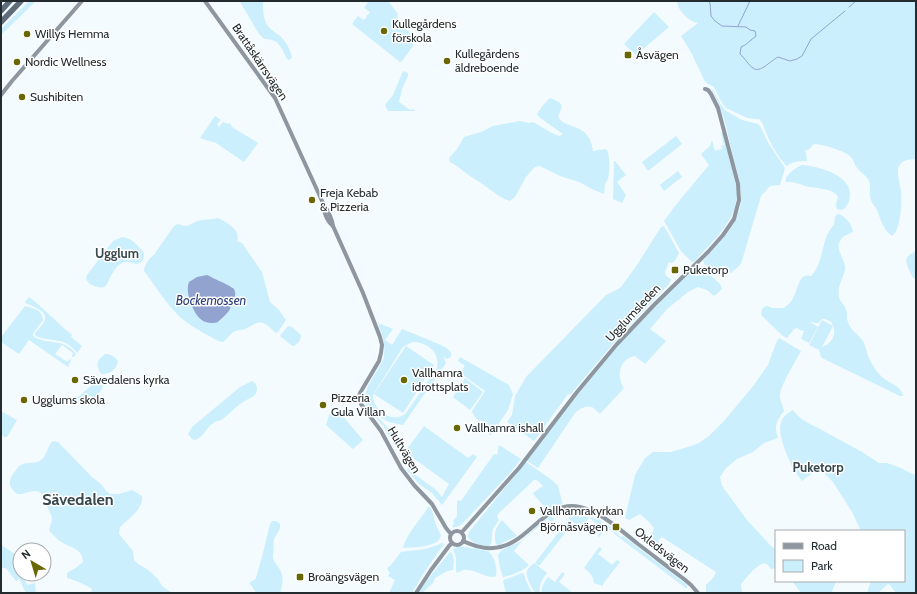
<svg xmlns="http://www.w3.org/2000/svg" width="917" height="594" font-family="Cabin,sans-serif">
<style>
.green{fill:#cbeffd;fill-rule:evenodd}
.water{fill:#92a3d0}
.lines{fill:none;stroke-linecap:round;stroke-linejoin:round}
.stream{stroke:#92a3d0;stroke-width:1}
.secondary{stroke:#8e97a0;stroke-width:4}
.highway{stroke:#5f6c79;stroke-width:5.5}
.poi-dot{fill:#686701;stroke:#fff;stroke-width:1.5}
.labels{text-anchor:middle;stroke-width:3;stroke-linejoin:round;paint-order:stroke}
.poi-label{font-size:12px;fill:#232b2e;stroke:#fff;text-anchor:start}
.street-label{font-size:12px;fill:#232b2e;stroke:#fff}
.neighbourhood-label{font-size:13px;font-weight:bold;fill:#384a50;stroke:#fff}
.water-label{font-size:13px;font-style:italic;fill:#2c3f77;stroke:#fff}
.district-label{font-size:16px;font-weight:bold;fill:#384a50;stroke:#fff}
</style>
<rect width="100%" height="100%" fill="#f3fbff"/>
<g class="green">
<path d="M 29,1 L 36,1 L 1,35 L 1,29 Z"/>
<path d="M 240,1 L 263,1 C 263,8 263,16 266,23 C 269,29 275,32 280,36 C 286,42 291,50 292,58 L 289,60 L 287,59 C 284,53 279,41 272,40 C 268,39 267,40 263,38 C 256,32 254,24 249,17 C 246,11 242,7 240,1 Z"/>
<path d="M 369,1 L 388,1 L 398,14 L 397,17 L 413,37 L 413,46 L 402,61 L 400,62 L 352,24 L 358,16 L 364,20 L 367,17 L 366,16 L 367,15 L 368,15 L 370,12 L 364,8 Z"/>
<path d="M 677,1 L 916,1 L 916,159 C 909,160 903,159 899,166 C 896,171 900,184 901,191 C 902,202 901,230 892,236 C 883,230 881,220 877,210 C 875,206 872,204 871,200 C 869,194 870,190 870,184 C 869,177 861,173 857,168 C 854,164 854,160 851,157 C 846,151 821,144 814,144 C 810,147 809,152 804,150 L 806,153 L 807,161 C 799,161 794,161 787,166 C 779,159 771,144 766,133 C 764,128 763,122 759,119 L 756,119 L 747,118 L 726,108 L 722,103 L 714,87 L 708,84 L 704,80 L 692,54 L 681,36 L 698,23 C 688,21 678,11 677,1 Z"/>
<path d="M 654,12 L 669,27 L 636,55 L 624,44 Z"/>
<path d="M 403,71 L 408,73 L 408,76 L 402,89 L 399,102 L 410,110 L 414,109 L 415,111 L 388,111 L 385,105 L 393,95 Z"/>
<path d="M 711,89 L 713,90 L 721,105 L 726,111 L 742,120 L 758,124 L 760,126 L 769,144 L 785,168 L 780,185 L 770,186 L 761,196 L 741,264 L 731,273 C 721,267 709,275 703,261 C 717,244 732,232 739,211 C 741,205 741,199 741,193 C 740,181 736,168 733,157 C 728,134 724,110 711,89 Z"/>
<path d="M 551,98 C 563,104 564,104 558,116 C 561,126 578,125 585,133 C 590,138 592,144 593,151 L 605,149 L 607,150 C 610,155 610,172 608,178 C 608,180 606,182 605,184 C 604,187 605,191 604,194 L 594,190 L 579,182 L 560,176 L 540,166 L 535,167 L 531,171 L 526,177 L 515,197 L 510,201 C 500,198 494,192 485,186 C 479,181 472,178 466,173 C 461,169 457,166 450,162 L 449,158 L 457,149 L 464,137 L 481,132 L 493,126 L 520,121 L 529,123 L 533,122 L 552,133 L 559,136 L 562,135 L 562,133 L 560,132 L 539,117 L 537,114 C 540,109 547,99 551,98 Z"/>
<path d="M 215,116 L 221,120 L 217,124 L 219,127 L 223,122 L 229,124 L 230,123 L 232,127 L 258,143 L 244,162 L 216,143 L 200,138 Z"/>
<path d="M 723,132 L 737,189 C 738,210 729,221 717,237 C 709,246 701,254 693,263 L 681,251 L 664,221 L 675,206 L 709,165 L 701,154 L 710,146 L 712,140 L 715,151 L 722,149 L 721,146 L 724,145 L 721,133 Z"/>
<path d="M 676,136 L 682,144 L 648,171 L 642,162 Z"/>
<path d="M 614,161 L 615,161 L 626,175 L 617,182 L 626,195 L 622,203 L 613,199 Z"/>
<path d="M 802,165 C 820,166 857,177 849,201 C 847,205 846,209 841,210 L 837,209 C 835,204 837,201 838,197 C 832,187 815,189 805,186 C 797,183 796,182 786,182 C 786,181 785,180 786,179 C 786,175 798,166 802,165 Z"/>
<path d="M 678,171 L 682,177 L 664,191 L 660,185 Z"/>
<path d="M 839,214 C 846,217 852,224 853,232 C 849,234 845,235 842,238 C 832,249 847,259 845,270 C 843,279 837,286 839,297 C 840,302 845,305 846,310 C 848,314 846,318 848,322 C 850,330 858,334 863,341 C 865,345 866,349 867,353 C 870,361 875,370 881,376 C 888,383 902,386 903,396 L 900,396 L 824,359 L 821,357 L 819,350 L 809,345 L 822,320 L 833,326 L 822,347 C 834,343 838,330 830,321 L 825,319 L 822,319 C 817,326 817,322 810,322 L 818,327 L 809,343 L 801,339 L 804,331 L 800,330 L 797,328 L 794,329 L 787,338 L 783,336 L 762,316 C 760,311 762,308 766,306 C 768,306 770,307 772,308 C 774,308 779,308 782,308 C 797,305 796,278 805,276 C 807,275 809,276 811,276 C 821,267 822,247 827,235 C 829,231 832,228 834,224 C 835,221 834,218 836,215 Z"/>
<path d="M 218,218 C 227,223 241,229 237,241 L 242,243 L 262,272 L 270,302 L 279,310 L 286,320 L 278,332 L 276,333 C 272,330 267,324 263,323 C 255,321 251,327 245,329 C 242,330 238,330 235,331 C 230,334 227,339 223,342 L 218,341 C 206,334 192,327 181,318 C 167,305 155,286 144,271 C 144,265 150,257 155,254 L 155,253 L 174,226 L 178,224 C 188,228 189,225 197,221 C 204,219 211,220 218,218 ZM 213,277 L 224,284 L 233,301 L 231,303 L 230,309 L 218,322 L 194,311 L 189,295 L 188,288 Z"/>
<path d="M 664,226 L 679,253 L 675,261 L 672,263 L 669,262 L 665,272 L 666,276 L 671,279 L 669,284 L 618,338 L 570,395 L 568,394 L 534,441 L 507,422 L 512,415 L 515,396 L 526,377 L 606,295 L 618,289 L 621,287 L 637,265 L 661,227 Z"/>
<path d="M 122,237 C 131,237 139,247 144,253 C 145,259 142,262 137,264 C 133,264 129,261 125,262 C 117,263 112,274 109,280 C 108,282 106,286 104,287 C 99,289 86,284 86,278 C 86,277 87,276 87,275 L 113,241 C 116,239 119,239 122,237 Z"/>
<path d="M 916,251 L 916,280 C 912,277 912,276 910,272 C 905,260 903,258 916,251 Z"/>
<path d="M 696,266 L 700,266 L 720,284 L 722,289 L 714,296 L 707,290 L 698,287 L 688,292 L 667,309 L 650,329 L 666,341 L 645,364 L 635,356 C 619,359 616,376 624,388 L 600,414 C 598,412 594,408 592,407 C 586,405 579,409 575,413 L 538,468 L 527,461 L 558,418 L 626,336 Z"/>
<path d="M 29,297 C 44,308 57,323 72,335 L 71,337 L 82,346 L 77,353 C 65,336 52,343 36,336 L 35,334 L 35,333 C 38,329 42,326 44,322 C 50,311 32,306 25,303 L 25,302 Z"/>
<path d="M 25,306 C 34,309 42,309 43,320 L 34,332 L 33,334 L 33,336 C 48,346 64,337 76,354 L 74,357 L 72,357 L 72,356 L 73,353 L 62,345 L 55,354 L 67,362 L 70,359 L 71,360 L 68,367 L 29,340 L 19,354 L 1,342 L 2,336 Z"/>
<path d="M 378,323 L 393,329 L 385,340 L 392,345 L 402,329 C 411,333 445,345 450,351 C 452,354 451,354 451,357 L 446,359 L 443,356 L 446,363 L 403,425 L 389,422 L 376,415 L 391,431 L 395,432 L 392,437 L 389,437 L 384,427 L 366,406 L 364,397 L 368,386 L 383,360 C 387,346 382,336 378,323 ZM 414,342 C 429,343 440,353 437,368 L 406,413 C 394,425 372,410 373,395 L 403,347 L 410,343 Z"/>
<path d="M 289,326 L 292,327 L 301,335 L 301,337 L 299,342 L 294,346 L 291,345 L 280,336 L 287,327 Z"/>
<path d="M 779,338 L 801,351 C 796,361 780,385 780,396 C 780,401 783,406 784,411 C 776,422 774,425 778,438 L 764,443 L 753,452 L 737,459 L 726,468 L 720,477 L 722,486 L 747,520 L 771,546 L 776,549 L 776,568 L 771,569 C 771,568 767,565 767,564 C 759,560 746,579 741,584 L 742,593 L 706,593 L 706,585 L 713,578 L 716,572 L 662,537 L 658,540 C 661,549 668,553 670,561 L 649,545 L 654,528 L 648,521 L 640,514 L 629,520 L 625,518 L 635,475 L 645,458 L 653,452 L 671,452 L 691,446 L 699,443 L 709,436 L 724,421 L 754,385 L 768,365 L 776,343 Z"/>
<path d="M 406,346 L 434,365 L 403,413 L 374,394 Z"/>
<path d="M 105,354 C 110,354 114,356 118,361 C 117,369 109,375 101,374 C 95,364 97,360 105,354 Z"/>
<path d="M 460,357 L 509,385 L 513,394 L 508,410 L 490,436 L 486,428 L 487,422 C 478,420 476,421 472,411 L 485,391 L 460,373 L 465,366 L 458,361 Z"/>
<path d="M 465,378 L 483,392 L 470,410 L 453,397 Z"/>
<path d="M 252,381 L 254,382 C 257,385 258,389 256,393 C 253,398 247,399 243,402 C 235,407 229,415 221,420 C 218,421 215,421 212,424 C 205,429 204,438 194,440 L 192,439 L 188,434 L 192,427 L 240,387 Z"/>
<path d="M 98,382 L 103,386 C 100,395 91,403 82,406 L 77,399 L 78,397 L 93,384 Z"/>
<path d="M 334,406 L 363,440 L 353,449 L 326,425 L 330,412 Z"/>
<path d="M 793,410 L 799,417 L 808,423 L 820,429 L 862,452 L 879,463 L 887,463 L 901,468 L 910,473 L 916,475 L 916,593 L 896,593 L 890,585 L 888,584 L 878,593 L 867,593 L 871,581 L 904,581 L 904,531 L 861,531 L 852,512 L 833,482 L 819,468 L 802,481 C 799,477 796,473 793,468 C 788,458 777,434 781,423 C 782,417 788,413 793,410 Z"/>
<path d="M 1,411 L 17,420 L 7,437 L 5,437 L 1,435 Z"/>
<path d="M 424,426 L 468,458 L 473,454 L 477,457 L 442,505 L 432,493 L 419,484 L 407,470 L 408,468 L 411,469 L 410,471 L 435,489 L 442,497 L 449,484 L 405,452 Z"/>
<path d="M 53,441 L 58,442 L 92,477 L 102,485 L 106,491 L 110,494 L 119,494 L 132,490 L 142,496 C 144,509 128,519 120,527 L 119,534 L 133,551 L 134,560 L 138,564 L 147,569 L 158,579 L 162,586 L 172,593 L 91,593 L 92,589 C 85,584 76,581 67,578 L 67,573 L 77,567 L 83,562 C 82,548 73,549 63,543 C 60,542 51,533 49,530 C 50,526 52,522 52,518 C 51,514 49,511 48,508 C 45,502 44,492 36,491 C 28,491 23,495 17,494 C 7,485 8,480 16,470 C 18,467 20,465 23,464 C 28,462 37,464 41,460 C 47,456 47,446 53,441 Z"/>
<path d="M 499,445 L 521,459 L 511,472 L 464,522 C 460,525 458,528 452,527 L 454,523 L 453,521 L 457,516 L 457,501 L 459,500 L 461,501 L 494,454 L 497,455 Z"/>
<path d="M 526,462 L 552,480 L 558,486 L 563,505 L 555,507 L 548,511 L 534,495 L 533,493 L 543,486 L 537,480 L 534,480 L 498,514 L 497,517 L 499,520 C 497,523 495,526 493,529 C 491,535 493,541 490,546 C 482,546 473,544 468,537 L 469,532 Z"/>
<path d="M 429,506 L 432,511 L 436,525 L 441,535 C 439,548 414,547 403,548 C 406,534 421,519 429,506 Z"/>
<path d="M 570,510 L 577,512 L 578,515 C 586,518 593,517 600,519 L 602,522 L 600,526 L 589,518 L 582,526 L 579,526 L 569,519 L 569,512 Z"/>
<path d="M 549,516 L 553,517 L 554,520 L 552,522 L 547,519 L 521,542 L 514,551 L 529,565 C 521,572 513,575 503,577 L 500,568 L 498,555 C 503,547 512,546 520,542 C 531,534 538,523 549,516 Z"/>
<path d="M 502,520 L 517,536 L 502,543 L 502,544 L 498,545 L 496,544 C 493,534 496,527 502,520 Z"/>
<path d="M 568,520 L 573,523 L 539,566 L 535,563 Z"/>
<path d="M 272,521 C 288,521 276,534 274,539 C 273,544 274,550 273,555 C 272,562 279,566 281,572 C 284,577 282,587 280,593 L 256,593 L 253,588 L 250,584 L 250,582 L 254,580 L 256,578 L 263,553 L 270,524 Z"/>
<path d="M 606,525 L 609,525 L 614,531 L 621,537 L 623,536 L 686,584 L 687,585 L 687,589 L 617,536 L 607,527 L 598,538 L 598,535 Z"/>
<path d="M 442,543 L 444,544 L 425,571 L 412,593 L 389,593 L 395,580 L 388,576 L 390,573 L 388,570 L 387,568 L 391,565 L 401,552 C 416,550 428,550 442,543 Z"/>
<path d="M 1,545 L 15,554 L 20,554 L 20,562 L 14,568 L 23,576 L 27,585 L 35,583 L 36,593 L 26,593 C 23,588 22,583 19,579 L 16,581 L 6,568 L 3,568 L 1,565 Z"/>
<path d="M 459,546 L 488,551 C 494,556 498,568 496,576 C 488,580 474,568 463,570 C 461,571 459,572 457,573 L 456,571 L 456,558 L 453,549 Z"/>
<path d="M 599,547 L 602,549 L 598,554 L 612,565 L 617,560 L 620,562 L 603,584 L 603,586 L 594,583 C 593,575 590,573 584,568 Z"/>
<path d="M 450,552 L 452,553 L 454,560 L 453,570 L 447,571 L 435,578 L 433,583 L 422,593 L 419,593 L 427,580 Z"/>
<path d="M 534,563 L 547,573 C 542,580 539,584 540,593 L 535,593 C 532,588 525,576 527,571 C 528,568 532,565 534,563 Z"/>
<path d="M 562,572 L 565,574 L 559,582 L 573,593 L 542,593 C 541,587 544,582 548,577 L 555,582 Z"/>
<path d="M 522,573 L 524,574 L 526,581 L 532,593 L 506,593 L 503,581 L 504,580 Z"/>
<path d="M 792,581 L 836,581 L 836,582 L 831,593 L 801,593 Z"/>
</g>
<path class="water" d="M 207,275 C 211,277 233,287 234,289 C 237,295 234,299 231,303 C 228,308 232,304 230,309 C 228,313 222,318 219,321 C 217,323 214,323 211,323 C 201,323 195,314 192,306 C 189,298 186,290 189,282 L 197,277 Z"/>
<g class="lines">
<g class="stream">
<path d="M 708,1 L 710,3 L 711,16 L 715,21 L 722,26 L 746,27 L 750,30 L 755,31 L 756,36 L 745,45 L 741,47 L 740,54 C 744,57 749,66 753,68 C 760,74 771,60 778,57 L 790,61 L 797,59 L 802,56 L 811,39 L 845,11"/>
<path d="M 849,7 L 856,1"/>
<path d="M 738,26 L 750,1"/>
</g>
<g class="secondary">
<path d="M 205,1 L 275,98 L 323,203 C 327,209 332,218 333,226 L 363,293 L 380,337 L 382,345 L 381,353 L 379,361 L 360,393 L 359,397 L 361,404 L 381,431 L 401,468 L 414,485 L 432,504 L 446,528 L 451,534"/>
<path d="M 1,95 L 12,81 L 82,1"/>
<path d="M 323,203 C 323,211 327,221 333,226"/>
<circle cx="457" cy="538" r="7"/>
<path d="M 462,532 L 519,468 L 577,392 L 617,344 L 654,305 L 708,252 L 723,235 L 734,219 L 739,200 L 738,184 L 718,108 L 711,94 L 708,90 L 705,89"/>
<path d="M 463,541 C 473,545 482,549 493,548 C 528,547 543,499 580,507 C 600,511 623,532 638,544 C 654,556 669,568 684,579 L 691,585 L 698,593"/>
<path d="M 416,593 L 431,570 L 449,546 L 452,543"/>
</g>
<g class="highway">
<path d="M 1,11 L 10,1"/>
<path d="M 1,22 L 21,1"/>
</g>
</g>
<g class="poi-dot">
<circle cx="384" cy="31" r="4"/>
<circle cx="27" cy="34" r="4"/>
<rect x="624" y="51" width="8" height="8" rx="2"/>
<circle cx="447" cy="61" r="4"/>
<circle cx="17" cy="62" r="4"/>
<circle cx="22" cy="97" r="4"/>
<circle cx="312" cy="200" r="4"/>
<rect x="671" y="266" width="8" height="8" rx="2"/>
<circle cx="75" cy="380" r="4"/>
<circle cx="404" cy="380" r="4"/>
<circle cx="24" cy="400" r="4"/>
<circle cx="323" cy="405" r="4"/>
<circle cx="457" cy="428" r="4"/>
<circle cx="532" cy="511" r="4"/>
<rect x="612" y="523" width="8" height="8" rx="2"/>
<rect x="296" y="573" width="8" height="8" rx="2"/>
</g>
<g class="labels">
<g class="poi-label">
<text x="392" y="28">Kullegårdens<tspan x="392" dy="14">förskola</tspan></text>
<text x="35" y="38">Willys Hemma</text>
<text x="455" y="58">Kullegårdens<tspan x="455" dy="14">äldreboende</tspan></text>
<text x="636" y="59">Åsvägen</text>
<text x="25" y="66">Nordic Wellness</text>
<text x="30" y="101">Sushibiten</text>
<text x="320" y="197">Freja Kebab<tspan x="320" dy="14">&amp; Pizzeria</tspan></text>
<text x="683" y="274">Puketorp</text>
<text x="412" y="377">Vallhamra<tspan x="412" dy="14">idrottsplats</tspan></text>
<text x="83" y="384">Sävedalens kyrka</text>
<text x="331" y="402">Pizzeria<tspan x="331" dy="14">Gula Villan</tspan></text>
<text x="32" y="404">Ugglums skola</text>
<text x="465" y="432">Vallhamra ishall</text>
<text x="540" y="515">Vallhamrakyrkan</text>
<text x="608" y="531" text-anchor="end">Björnåsvägen</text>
<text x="308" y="581">Broängsvägen</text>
</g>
<g class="street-label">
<text transform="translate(260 62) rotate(56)" y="4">Brattåskärrsvägen</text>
<text transform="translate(633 313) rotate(-47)" y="4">Ugglumsleden</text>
<text transform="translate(404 450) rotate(59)" y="4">Hultvägen</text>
<text transform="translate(662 550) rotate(38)" y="4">Oxledsvägen</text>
</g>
<g class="neighbourhood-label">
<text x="117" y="258">Ugglum</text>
<text x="818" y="472">Puketorp</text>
</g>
<g class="water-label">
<text x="211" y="305">Bockemossen</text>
</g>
<g class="district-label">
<text x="78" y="505">Sävedalen</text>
</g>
</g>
<rect width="917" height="594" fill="none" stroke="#232b2e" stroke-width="4"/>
<rect x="775" y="530" width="130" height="52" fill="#ffffff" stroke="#a7aaab"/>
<rect x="783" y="543" width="20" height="6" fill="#8e97a0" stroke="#a7aaab"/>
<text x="811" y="550" font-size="12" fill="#232b2e">Road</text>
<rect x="783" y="560" width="20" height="12" fill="#cbeffd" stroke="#a7aaab"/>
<text x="811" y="570" font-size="12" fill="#232b2e">Park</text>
<g transform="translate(32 562) rotate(322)"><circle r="19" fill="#ffffff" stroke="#a7aaab"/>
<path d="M0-3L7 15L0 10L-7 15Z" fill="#686701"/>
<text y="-6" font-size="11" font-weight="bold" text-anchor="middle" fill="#232b2e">N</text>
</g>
</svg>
